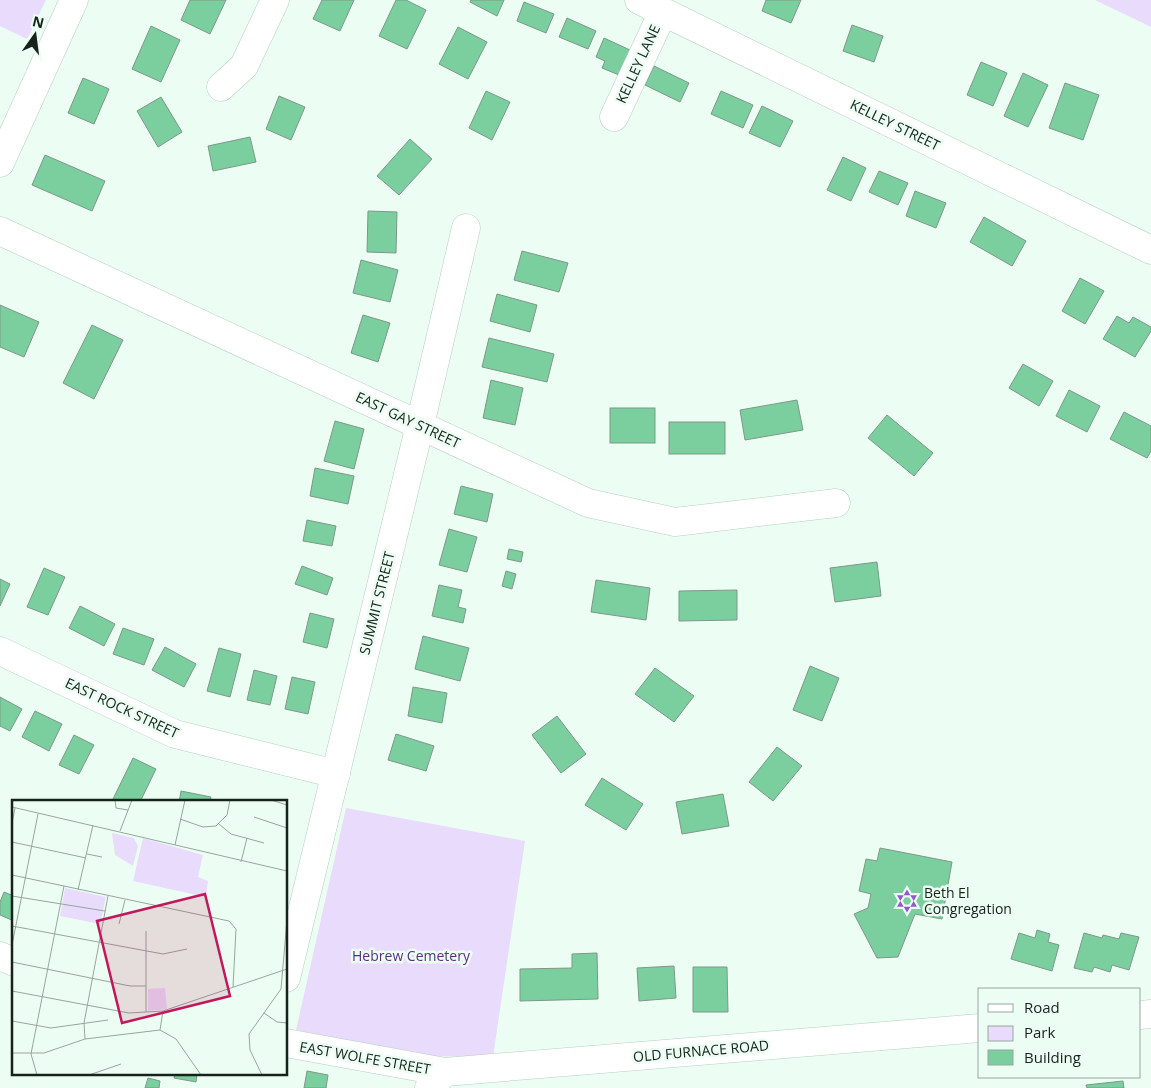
<svg xmlns="http://www.w3.org/2000/svg" width="1151" height="1088" font-family="'Open Sans',sans-serif">
<style>
.green{fill:#e9dbfb}
.building{fill:#7bcf9f;stroke:#7d9887}
.lines{fill:none;stroke-linecap:round;stroke-linejoin:round}
.minor-casing{stroke:#b4d0bf;stroke-width:29}
.minor{stroke:#fff;stroke-width:28}
.labels{text-anchor:middle;stroke-width:5;stroke-linejoin:round;paint-order:stroke}
.street-label{font-size:14px;fill:#17221b;stroke:#ecfef3}
.poi-label{font-size:14px;fill:#17221b;stroke:#ecfef3;text-anchor:start}
.park-label{font-size:14px;fill:#5b2e82;stroke:#ecfef3}
.inset-road{fill:none;stroke:#97a69d;stroke-width:1}
.view{fill:#c2185b;fill-opacity:0.15;stroke:#c2185b;stroke-width:2.5}
.inset-edge{fill:none;stroke:#17221b;stroke-width:2.5}
</style>
<rect width="100%" height="100%" fill="#ecfef3"/>
<g class="green">
<path d="M 0,0 L 46,0 L 27,39 L 0,26 Z"/>
<path d="M 1095,0 L 1151,0 L 1151,27 Z"/>
<path d="M 346,808 L 525,841 L 493,1057 L 422,1056 L 296,1030 Z"/>
</g>
<g class="building">
<path d="M 190,0 L 226,0 L 210,34 L 181,20 Z"/>
<path d="M 322,0 L 354,0 L 340,31 L 313,19 Z"/>
<path d="M 396,0 L 406,0 L 426,10 L 407,49 L 379,36 Z"/>
<path d="M 471,0 L 504,0 L 497,16 L 470,2 Z"/>
<path d="M 766,0 L 801,0 L 791,23 L 762,11 Z"/>
<path d="M 524,2 L 554,14 L 546,33 L 517,21 Z"/>
<path d="M 567,18 L 596,31 L 588,49 L 559,37 Z"/>
<path d="M 852,25 L 883,36 L 874,62 L 843,51 Z"/>
<path d="M 151,26 L 180,40 L 161,82 L 132,69 Z"/>
<path d="M 458,27 L 487,42 L 468,79 L 439,64 Z"/>
<path d="M 604,38 L 630,50 L 619,75 L 602,68 L 605,61 L 596,57 Z"/>
<path d="M 981,62 L 1007,73 L 993,106 L 967,95 Z"/>
<path d="M 654,66 L 689,83 L 680,102 L 645,85 Z"/>
<path d="M 1023,73 L 1048,85 L 1028,127 L 1004,116 Z"/>
<path d="M 83,78 L 109,89 L 94,124 L 68,113 Z"/>
<path d="M 1065,83 L 1099,95 L 1083,140 L 1049,128 Z"/>
<path d="M 486,91 L 510,102 L 492,140 L 469,128 Z"/>
<path d="M 721,91 L 753,105 L 743,128 L 711,114 Z"/>
<path d="M 279,96 L 305,107 L 291,140 L 266,129 Z"/>
<path d="M 161,97 L 182,132 L 158,147 L 137,111 Z"/>
<path d="M 762,106 L 793,121 L 780,147 L 749,133 Z"/>
<path d="M 250,137 L 256,162 L 213,171 L 208,146 Z"/>
<path d="M 410,139 L 432,159 L 399,195 L 377,176 Z"/>
<path d="M 45,155 L 105,181 L 92,211 L 32,185 Z"/>
<path d="M 843,157 L 866,168 L 851,201 L 827,190 Z"/>
<path d="M 879,171 L 908,183 L 898,205 L 869,192 Z"/>
<path d="M 915,191 L 946,203 L 936,228 L 906,216 Z"/>
<path d="M 368,211 L 397,212 L 396,253 L 367,252 Z"/>
<path d="M 984,217 L 1026,241 L 1012,266 L 970,242 Z"/>
<path d="M 522,251 L 568,263 L 559,292 L 514,280 Z"/>
<path d="M 361,260 L 398,270 L 390,302 L 353,293 Z"/>
<path d="M 1080,278 L 1104,291 L 1085,324 L 1062,311 Z"/>
<path d="M 497,294 L 537,305 L 530,332 L 490,321 Z"/>
<path d="M 0,305 L 39,322 L 24,357 L 0,347 Z"/>
<path d="M 363,315 L 390,323 L 378,362 L 351,353 Z"/>
<path d="M 1117,316 L 1129,323 L 1133,317 L 1151,327 L 1151,331 L 1135,357 L 1103,339 Z"/>
<path d="M 92,325 L 123,340 L 94,399 L 63,383 Z"/>
<path d="M 489,338 L 554,354 L 547,382 L 482,367 Z"/>
<path d="M 1023,364 L 1053,381 L 1039,406 L 1009,388 Z"/>
<path d="M 491,380 L 523,388 L 515,425 L 483,418 Z"/>
<path d="M 1069,390 L 1100,406 L 1087,432 L 1056,416 Z"/>
<path d="M 797,400 L 803,430 L 745,440 L 740,410 Z"/>
<rect x="610" y="408" width="45" height="35"/>
<path d="M 1124,412 L 1151,426 L 1151,451 L 1147,458 L 1110,439 Z"/>
<path d="M 887,415 L 933,453 L 914,476 L 868,438 Z"/>
<path d="M 335,421 L 364,429 L 354,469 L 324,461 Z"/>
<rect x="669" y="422" width="56" height="32"/>
<path d="M 315,468 L 354,476 L 348,504 L 310,496 Z"/>
<path d="M 461,486 L 493,494 L 487,522 L 454,514 Z"/>
<path d="M 307,520 L 336,526 L 332,546 L 303,541 Z"/>
<path d="M 449,529 L 477,537 L 467,572 L 439,565 Z"/>
<path d="M 509,549 L 523,552 L 521,562 L 507,559 Z"/>
<path d="M 877,562 L 881,596 L 835,602 L 830,568 Z"/>
<path d="M 302,566 L 333,578 L 327,595 L 295,584 Z"/>
<path d="M 44,568 L 65,577 L 48,615 L 27,607 Z"/>
<path d="M 506,571 L 516,574 L 512,589 L 502,586 Z"/>
<path d="M 0,579 L 10,584 L 0,606 Z"/>
<path d="M 596,580 L 650,588 L 646,620 L 591,612 Z"/>
<path d="M 439,585 L 462,590 L 458,607 L 466,609 L 463,623 L 432,616 Z"/>
<path d="M 737,590 L 737,620 L 679,621 L 679,591 Z"/>
<path d="M 80,606 L 115,624 L 104,646 L 69,628 Z"/>
<path d="M 310,613 L 334,619 L 327,648 L 303,642 Z"/>
<path d="M 123,628 L 154,639 L 144,665 L 113,654 Z"/>
<path d="M 423,636 L 469,648 L 460,681 L 415,669 Z"/>
<path d="M 165,647 L 196,664 L 184,687 L 152,670 Z"/>
<path d="M 219,648 L 241,654 L 230,697 L 207,691 Z"/>
<path d="M 810,666 L 839,678 L 822,721 L 793,710 Z"/>
<path d="M 655,668 L 694,696 L 674,722 L 635,694 Z"/>
<path d="M 254,670 L 277,676 L 270,705 L 247,700 Z"/>
<path d="M 292,677 L 315,682 L 308,714 L 285,709 Z"/>
<path d="M 413,687 L 447,693 L 442,723 L 408,716 Z"/>
<path d="M 0,697 L 22,709 L 10,731 L 0,726 Z"/>
<path d="M 35,711 L 62,724 L 49,751 L 22,737 Z"/>
<path d="M 557,716 L 586,754 L 561,773 L 532,735 Z"/>
<path d="M 396,734 L 434,746 L 426,771 L 388,760 Z"/>
<path d="M 74,735 L 94,745 L 79,774 L 59,765 Z"/>
<path d="M 777,747 L 802,766 L 773,801 L 749,782 Z"/>
<path d="M 133,758 L 156,769 L 140,802 L 119,802 L 113,799 Z"/>
<path d="M 602,778 L 643,804 L 626,830 L 585,805 Z"/>
<path d="M 181,791 L 211,797 L 210,802 L 179,802 Z"/>
<path d="M 723,794 L 729,826 L 682,834 L 676,802 Z"/>
<path d="M 880,848 L 952,862 L 942,919 L 915,914 L 898,957 L 877,958 L 854,914 L 868,908 L 871,894 L 859,891 L 866,859 L 877,861 Z"/>
<path d="M 4,892 L 14,896 L 14,921 L 0,915 L 0,902 Z"/>
<path d="M 1037,930 L 1050,934 L 1048,942 L 1059,945 L 1052,971 L 1011,959 L 1019,933 L 1035,938 Z"/>
<path d="M 1084,933 L 1102,938 L 1103,935 L 1119,939 L 1121,933 L 1139,937 L 1129,970 L 1112,965 L 1110,972 L 1094,967 L 1092,972 L 1074,968 Z"/>
<path d="M 597,953 L 598,999 L 520,1001 L 520,969 L 572,968 L 572,954 Z"/>
<path d="M 674,966 L 676,998 L 639,1001 L 637,968 Z"/>
<path d="M 693,967 L 727,967 L 728,1012 L 693,1012 Z"/>
<path d="M 307,1071 L 328,1075 L 326,1088 L 304,1088 Z"/>
<path d="M 175,1074 L 197,1074 L 196,1082 L 174,1078 Z"/>
<path d="M 148,1078 L 160,1081 L 159,1088 L 145,1088 Z"/>
<path d="M 1123,1081 L 1124,1088 L 1087,1088 L 1086,1085 Z"/>
</g>
<g class="lines">
<defs>
<g id="minor">
<path d="M 639,0 L 1151,250"/>
<path d="M 221,87 L 244,66 L 275,0"/>
<path d="M 614,117 L 663,12"/>
<path d="M 0,163 L 74,0"/>
<path d="M 0,231 L 588,503 L 675,522 L 836,503"/>
<path d="M 0,651 L 175,734 L 336,774"/>
<path d="M 0,956 L 14,962"/>
<path d="M 286,978 L 420,425 L 466,228"/>
<path d="M 1140,1015 L 1151,1014"/>
<path d="M 286,1043 L 445,1072"/>
<path d="M 429,1088 L 445,1072 L 980,1028"/>
</g>
</defs>
<use href="#minor" class="minor-casing"/>
<use href="#minor" class="minor"/>
</g>
<defs>
<symbol id="synagogue-bare" viewBox="-9 -9 18 18"><path d="M0-6.5L5.6 3.2H-5.6ZM0 6.5L5.6-3.2H-5.6Z" fill="#9457ce" stroke="#ecfef3" stroke-width="2.5" paint-order="stroke"/></symbol>
</defs>
<g fill-rule="evenodd">
<use href="#synagogue-bare" x="891" y="885" width="32" height="32"/>
</g>
<g class="labels">
<g class="street-label">
<text transform="translate(638 64) rotate(-65)" y="5">KELLEY LANE</text>
<text transform="translate(895 125) rotate(26)" y="5">KELLEY STREET</text>
<text transform="translate(408 420) rotate(25)" y="5">EAST GAY STREET</text>
<text transform="translate(377 603) rotate(-76)" y="5">SUMMIT STREET</text>
<text transform="translate(122 708) rotate(25)" y="5">EAST ROCK STREET</text>
<text transform="translate(701 1051) rotate(-5)" y="5">OLD FURNACE ROAD</text>
<text transform="translate(365 1058) rotate(10)" y="5">EAST WOLFE STREET</text>
</g>
<g class="poi-label">
<text x="924" y="898">Beth El<tspan x="924" dy="16">Congregation</tspan></text>
</g>
<g class="park-label">
<text x="411" y="961">Hebrew Cemetery</text>
</g>
</g>
<g transform="translate(12 800)">
<rect width="275" height="275" fill="#ecfef3"/>
<path d="M 100,33 L 122,38 L 126,46 L 121,66 L 103,55 ZM 131,38 L 191,55 L 186,77 L 196,81 L 194,97 L 121,81 ZM 53,88 L 94,97 L 88,124 L 48,116 ZM 153,188 L 155,209 L 136,211 L 136,189 Z" fill="#e9dbfb"/>
<path class="inset-road" d="M 103,0 L 104,8 L 116,10M 259,0 L 275,5M 0,7 L 275,71M 242,17 L 275,28M 168,19 L 191,27 L 204,26 L 215,15 L 218,0M 0,23 L 3,8M 207,24 L 219,34 L 252,43M 108,31 L 120,0M 0,42 L 74,58M 163,45 L 173,0M 75,54 L 90,57M 229,62 L 235,38M 0,75 L 217,121 L 224,129 L 221,187M 66,90 L 81,25M 0,96 L 93,111M 107,124 L 113,100M 0,126 L 151,154 L 175,149M 134,131 L 134,212M 0,145 L 26,14M 0,162 L 118,186 L 134,186M 0,191 L 117,213 L 151,211M 252,213 L 265,222 L 275,223M 0,221 L 39,228 L 96,220M 148,230 L 151,211 L 275,169M 73,239 L 72,223 L 96,96M 0,253 L 32,253 L 73,239 L 148,230 L 164,239 L 189,275M 19,254 L 52,86M 19,254 L 25,275M 77,275 L 109,264M 250,275 L 238,250 L 237,234 L 269,189 L 275,120"/>
<path class="view" d="M 193,94 L 218,196 L 110,223 L 85,121 Z"/>
<rect width="275" height="275" class="inset-edge"/>
</g>
<rect x="978" y="988" width="162" height="90" fill="#ecfef3" stroke="#97a69d"/>
<rect x="988" y="1004" width="25" height="8" fill="#ffffff" stroke="#97a69d"/>
<text x="1024" y="1013" font-size="15" fill="#17221b">Road</text>
<rect x="988" y="1026" width="25" height="15" fill="#e9dbfb" stroke="#97a69d"/>
<text x="1024" y="1038" font-size="15" fill="#17221b">Park</text>
<rect x="988" y="1050" width="25" height="15" fill="#7bcf9f" stroke="#97a69d"/>
<text x="1024" y="1063" font-size="15" fill="#17221b">Building</text>
<g transform="translate(35 35) rotate(14)" stroke="#ecfef3" stroke-width="4" paint-order="stroke">
<path d="M0-4L9 19L0 12L-9 19Z" fill="#17221b"/>
<text y="-8" font-size="14" font-weight="bold" text-anchor="middle" fill="#17221b">N</text>
</g>
</svg>
